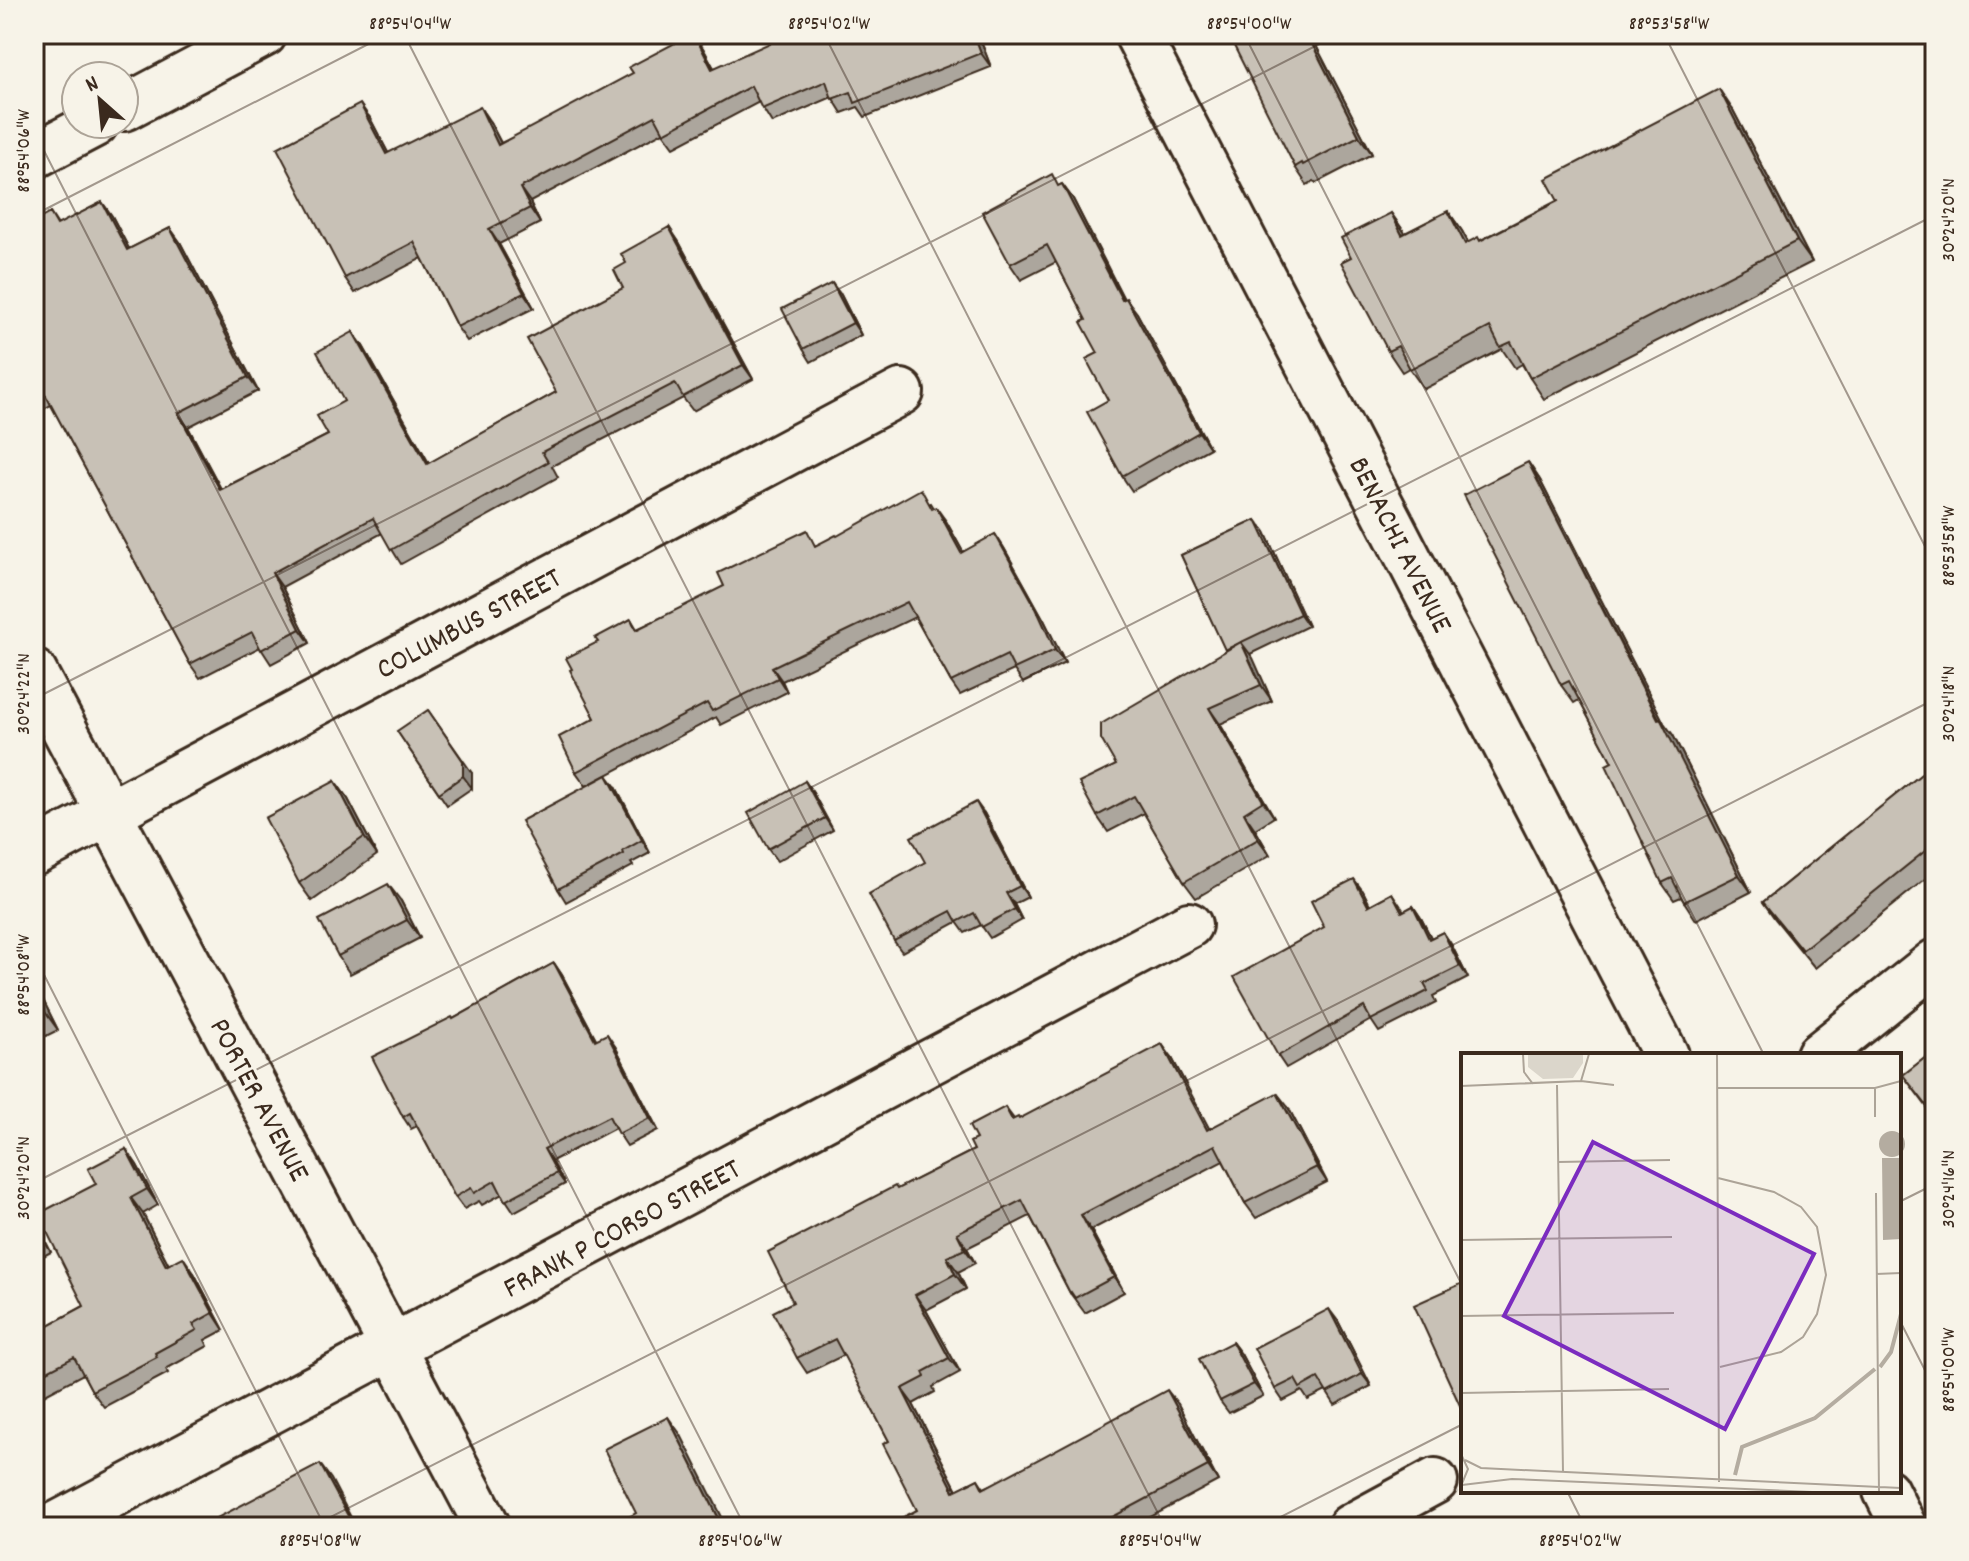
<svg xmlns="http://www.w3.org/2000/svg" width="1969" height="1561" font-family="Dekko,sans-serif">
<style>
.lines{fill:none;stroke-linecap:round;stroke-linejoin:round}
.street-casing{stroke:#3b2a1e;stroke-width:50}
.street{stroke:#f7f3e8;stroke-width:44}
.wall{fill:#aca69d;stroke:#3b2a1e;stroke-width:2}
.shaded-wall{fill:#8c877f;stroke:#3b2a1e;stroke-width:2}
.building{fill:#c8c1b6;stroke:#3b2a1e;stroke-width:2}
.ticks{fill:none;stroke:#3b2a1e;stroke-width:2;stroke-opacity:0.45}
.labels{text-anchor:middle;stroke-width:6;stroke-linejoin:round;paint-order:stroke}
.street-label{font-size:30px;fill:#3b2a1e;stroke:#f7f3e8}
.inset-river{fill:none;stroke:#b4aca0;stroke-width:4}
.inset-road{fill:none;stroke:#aca397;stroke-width:2}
.view{fill:#7b2cbf;fill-opacity:0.15;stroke:#7b2cbf;stroke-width:4}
.inset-edge{fill:none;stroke:#3b2a1e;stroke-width:4}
.neatline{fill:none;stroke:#3b2a1e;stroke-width:3}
.ticks-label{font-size:20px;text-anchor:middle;fill:#3b2a1e}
</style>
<rect width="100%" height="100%" fill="#f7f3e8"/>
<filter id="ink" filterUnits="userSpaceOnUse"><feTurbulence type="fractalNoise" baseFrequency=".0125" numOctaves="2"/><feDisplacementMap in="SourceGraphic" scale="16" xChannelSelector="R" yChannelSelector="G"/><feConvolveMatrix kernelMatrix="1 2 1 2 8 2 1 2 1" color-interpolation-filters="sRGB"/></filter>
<g filter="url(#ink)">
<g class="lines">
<defs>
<g id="street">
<path d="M 1137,34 L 1666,1055"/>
<path d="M 124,108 L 264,34"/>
<path d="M 34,156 L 95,124"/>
<path d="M 34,672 L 488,1527"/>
<path d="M 34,853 L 901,392"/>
<path d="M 1819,1055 L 1935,962"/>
<path d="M 1886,1491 L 1904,1527"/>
<path d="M 52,1527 L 1189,925"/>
<path d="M 1350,1527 L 1435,1481"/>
</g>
</defs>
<use href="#street" class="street-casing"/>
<use href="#street" class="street"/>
</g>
<g class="wall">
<path d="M 872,34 L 978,34 L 991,67 L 865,117 L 858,107 L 842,113 L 832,97 L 772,123 L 759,102 L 674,147 L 663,132 L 530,202 L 540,223 L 499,244 L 534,308 L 467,341 L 457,327 L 422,258 L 355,293 L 345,278 L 370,118 L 388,153 L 490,122 L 501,143 L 703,48 L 714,68 L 857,40 Z"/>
<path d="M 1310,34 L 1372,154 L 1316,183 L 1314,181 L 1307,185 L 1295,167 Z"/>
<path d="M 1733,110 L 1812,262 L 1544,399 L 1530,378 L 1522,364 L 1515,368 L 1502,349 L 1424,389 L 1409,368 L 1402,372 L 1388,351 L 1351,257 L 1391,213 L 1405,233 L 1448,211 L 1462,231 L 1468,243 L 1481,240 Z"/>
<path d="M 1062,184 L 1073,199 L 1124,299 L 1137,313 L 1210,448 L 1132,491 L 1122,476 L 1108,400 L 1098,353 L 1086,320 L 1056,262 L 1021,280 L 1010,264 L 1060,185 Z"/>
<path d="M 102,202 L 112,216 L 129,249 L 170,228 L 180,242 L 258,391 L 188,427 L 221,489 L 328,435 L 344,401 L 353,332 L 363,346 L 429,463 L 556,392 L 623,288 L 626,263 L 669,227 L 679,242 L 753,379 L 693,411 L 683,398 L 552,466 L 558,477 L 401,564 L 382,533 L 282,587 L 310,643 L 271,664 L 260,647 L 200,678 L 190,664 L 51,405 L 44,409 L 34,395 L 50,213 L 58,225 Z"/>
<path d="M 841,295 L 861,335 L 811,362 L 803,349 Z"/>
<path d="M 1528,462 L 1540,480 L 1664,723 L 1673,735 L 1751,892 L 1696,920 L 1681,897 L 1674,900 L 1662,883 L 1612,762 L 1579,700 L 1574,703 L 1561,685 Z"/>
<path d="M 931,503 L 934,508 L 946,521 L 963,552 L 995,534 L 1004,548 L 1044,620 L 1065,663 L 1023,683 L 1014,670 L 960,695 L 951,682 L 915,617 L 782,681 L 787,692 L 721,725 L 716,717 L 586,786 L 576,772 L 595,718 L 572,669 L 598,642 L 631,619 L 637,629 L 817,545 Z"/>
<path d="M 1256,520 L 1265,532 L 1308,626 L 1250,654 L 1272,701 L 1220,724 L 1274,817 L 1255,829 L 1270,855 L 1196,898 L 1184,882 L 1144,813 L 1108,832 L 1097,816 L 1226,651 L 1181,555 Z"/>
<path d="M 397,731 L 472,773 L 472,788 L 447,805 Z"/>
<path d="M 1935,763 L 1935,871 L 1815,968 L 1775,919 L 1763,902 Z"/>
<path d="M 335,781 L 348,799 L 377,855 L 312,901 L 299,883 Z"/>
<path d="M 805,781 L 813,793 L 833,830 L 777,861 L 768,849 Z"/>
<path d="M 616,787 L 650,853 L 631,863 L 633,866 L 566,902 L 558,889 Z"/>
<path d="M 984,813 L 1028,897 L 1014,904 L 1022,920 L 990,938 L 981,925 L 965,933 L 957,922 L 902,952 L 894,941 L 925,862 Z"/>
<path d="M 1363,891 L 1370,905 L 1392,893 L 1404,911 L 1413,906 L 1421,918 L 1431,938 L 1443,932 L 1451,944 L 1468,978 L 1433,996 L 1436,1003 L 1379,1032 L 1371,1020 L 1286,1068 L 1278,1056 L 1324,927 Z"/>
<path d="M 401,901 L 420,938 L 350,974 L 338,956 Z"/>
<path d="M 554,963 L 562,975 L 596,1039 L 615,1046 L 658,1130 L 627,1146 L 615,1128 L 552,1161 L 565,1184 L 514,1212 L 502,1194 L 482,1205 L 479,1201 L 464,1209 L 455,1197 L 417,1126 L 411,1129 L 403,1117 L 453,1019 Z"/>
<path d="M 34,982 L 58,1030 L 34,1042 Z"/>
<path d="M 1935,1050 L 1935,1118 L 1903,1075 Z"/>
<path d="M 1172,1058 L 1209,1129 L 1288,1107 L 1327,1182 L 1256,1218 L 1245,1203 L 1223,1161 L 1091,1230 L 1124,1292 L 1085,1313 L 1070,1293 L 1030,1216 L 967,1248 L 975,1263 L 958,1272 L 966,1289 L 926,1310 L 960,1372 L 933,1387 L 935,1392 L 913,1404 L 957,1490 L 978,1479 L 984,1488 L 1178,1404 L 1218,1481 L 1132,1527 L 891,1527 L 917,1510 L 889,1441 L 844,1355 L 807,1373 L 797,1358 L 793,1302 L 897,1189 L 974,1150 L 976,1139 L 1005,1107 L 1014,1119 L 1019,1119 Z"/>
<path d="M 126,1149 L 137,1165 L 158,1205 L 143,1214 L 169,1265 L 194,1273 L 224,1330 L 205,1340 L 208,1346 L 166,1369 L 168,1373 L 104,1407 L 92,1391 L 83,1374 L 34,1400 L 34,1333 L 84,1306 Z"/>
<path d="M 34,1219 L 51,1252 L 34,1261 Z"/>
<path d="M 1338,1321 L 1371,1386 L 1335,1405 L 1326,1391 L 1308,1400 L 1302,1391 L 1283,1401 L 1275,1389 Z"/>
<path d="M 1232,1342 L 1241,1354 L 1263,1396 L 1229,1413 L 1220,1401 Z"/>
</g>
<g class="shaded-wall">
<path d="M 694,34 L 703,48 L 722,83 L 712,69 Z"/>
<path d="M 974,34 L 978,34 L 991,67 L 981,53 Z"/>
<path d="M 1307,34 L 1310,34 L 1372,154 L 1359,136 Z"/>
<path d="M 1719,89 L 1733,110 L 1812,262 L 1797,241 Z"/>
<path d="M 360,104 L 370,118 L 396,168 L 386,154 Z"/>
<path d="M 480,107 L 490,122 L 509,159 L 498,145 Z"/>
<path d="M 1062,184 L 1073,199 L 1132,316 L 1122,300 Z"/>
<path d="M 520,188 L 530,202 L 540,223 L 530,208 Z"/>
<path d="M 102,202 L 112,216 L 137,264 L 127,250 Z"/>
<path d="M 1448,211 L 1462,231 L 1480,264 L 1465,244 Z"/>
<path d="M 1391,213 L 1405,233 L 1402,235 Z"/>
<path d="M 669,227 L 679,242 L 753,379 L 743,365 Z"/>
<path d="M 170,228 L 180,242 L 258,391 L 248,377 Z"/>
<path d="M 489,229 L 499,244 L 534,308 L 524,293 Z"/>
<path d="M 832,283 L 841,295 L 861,335 L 853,323 Z"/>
<path d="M 1126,298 L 1137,313 L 1210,448 L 1199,432 Z"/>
<path d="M 353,332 L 363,346 L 437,478 L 427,464 Z"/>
<path d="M 178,413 L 188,427 L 229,504 L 220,490 Z"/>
<path d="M 1528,462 L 1540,480 L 1664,723 L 1673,735 L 1751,892 L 1739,875 Z"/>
<path d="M 936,507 L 946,521 L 971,566 L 961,553 Z"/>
<path d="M 1256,520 L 1265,532 L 1308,626 L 1300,614 Z"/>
<path d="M 995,534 L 1004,548 L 1044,620 L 1065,663 L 1055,650 Z"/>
<path d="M 272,573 L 282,587 L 310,643 L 300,629 Z"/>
<path d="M 1241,642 L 1253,658 L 1272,701 L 1261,685 Z"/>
<path d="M 772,667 L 782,681 L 787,692 L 778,678 Z"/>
<path d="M 1209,708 L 1220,724 L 1274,817 L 1263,801 Z"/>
<path d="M 428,710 L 472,773 L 472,788 L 463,776 Z"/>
<path d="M 607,775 L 616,787 L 650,853 L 642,840 Z"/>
<path d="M 335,781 L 348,799 L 377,855 L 364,837 Z"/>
<path d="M 805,781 L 813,793 L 833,830 L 825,818 Z"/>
<path d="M 976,802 L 984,813 L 1028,897 L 1020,886 Z"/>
<path d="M 1244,813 L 1255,829 L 1270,855 L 1258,839 Z"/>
<path d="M 1354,879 L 1363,891 L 1376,918 L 1368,906 Z"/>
<path d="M 388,884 L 401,901 L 420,938 L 407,920 Z"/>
<path d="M 1006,893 L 1014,904 L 1022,920 L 1015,909 Z"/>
<path d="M 1413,906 L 1421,918 L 1438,951 L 1429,939 Z"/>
<path d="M 1443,932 L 1451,944 L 1468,978 L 1460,966 Z"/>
<path d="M 554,963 L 562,975 L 603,1052 L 595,1040 Z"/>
<path d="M 34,982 L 58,1030 L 45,1012 L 34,989 Z"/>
<path d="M 607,1034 L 615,1046 L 658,1130 L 650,1118 Z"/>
<path d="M 1162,1044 L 1172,1058 L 1218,1145 L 1207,1130 Z"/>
<path d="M 1277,1093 L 1288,1107 L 1327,1182 L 1317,1167 Z"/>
<path d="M 126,1149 L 137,1165 L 158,1205 L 147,1189 Z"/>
<path d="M 544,1149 L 552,1161 L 565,1184 L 557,1173 Z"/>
<path d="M 131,1198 L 143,1214 L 177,1282 L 166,1266 Z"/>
<path d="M 1081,1215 L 1091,1230 L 1124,1292 L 1114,1277 Z"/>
<path d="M 34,1219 L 51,1252 L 39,1234 L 34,1225 Z"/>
<path d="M 957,1233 L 967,1248 L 975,1263 L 965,1249 Z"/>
<path d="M 183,1257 L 194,1273 L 224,1330 L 213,1313 Z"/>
<path d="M 947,1257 L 958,1272 L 966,1289 L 955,1274 Z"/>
<path d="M 915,1295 L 926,1310 L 960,1372 L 949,1358 Z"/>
<path d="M 1329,1309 L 1338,1321 L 1371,1386 L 1362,1374 Z"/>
<path d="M 1232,1342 L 1241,1354 L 1263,1396 L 1254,1384 Z"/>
<path d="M 902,1389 L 913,1404 L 965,1506 L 954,1491 Z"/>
<path d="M 1167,1390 L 1178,1404 L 1218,1481 L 1208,1466 Z"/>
<path d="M 668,1417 L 681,1435 L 727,1527 L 723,1527 Z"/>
<path d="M 320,1464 L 331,1479 L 356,1527 L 354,1527 Z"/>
</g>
<g class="building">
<path d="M 692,34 L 694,34 L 712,69 L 781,38 L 780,34 L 851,34 L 854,41 L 872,34 L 974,34 L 981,53 L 855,103 L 851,92 L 832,99 L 826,81 L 762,109 L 751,86 L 664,133 L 655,116 L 520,188 L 530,208 L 489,229 L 524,293 L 457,327 L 414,242 L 345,278 L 277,148 L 360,104 L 386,154 L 480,107 L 498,145 L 633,73 L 629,67 Z"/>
<path d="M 1228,34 L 1307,34 L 1359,136 L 1303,165 L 1302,163 L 1295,167 Z"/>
<path d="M 1719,89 L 1797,241 L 1530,378 L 1511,342 L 1500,347 L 1490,327 L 1410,369 L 1398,346 L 1388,351 L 1341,262 L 1351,257 L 1341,238 L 1391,213 L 1402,235 L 1448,211 L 1465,244 L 1478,237 L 1480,241 L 1558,201 L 1546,179 Z"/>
<path d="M 1052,174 L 1058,186 L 1062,184 L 1122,300 L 1126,298 L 1199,432 L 1122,476 L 1087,412 L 1108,400 L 1086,359 L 1098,353 L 1081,322 L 1086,320 L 1047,245 L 1010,264 L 982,212 Z"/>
<path d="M 102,202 L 127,250 L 170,228 L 248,377 L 178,413 L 220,490 L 328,435 L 317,416 L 344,401 L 317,352 L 353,332 L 427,464 L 556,392 L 527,339 L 623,288 L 614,270 L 626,263 L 621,254 L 669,227 L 743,365 L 683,397 L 675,383 L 542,452 L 548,462 L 391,550 L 373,518 L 272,573 L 300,629 L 261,650 L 252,632 L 190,664 L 43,390 L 34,395 L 34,222 L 50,213 L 57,225 Z"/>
<path d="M 832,283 L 853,323 L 803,349 L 782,309 Z"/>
<path d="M 1528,462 L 1658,719 L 1660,718 L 1739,875 L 1684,902 L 1672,878 L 1662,883 L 1606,765 L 1612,762 L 1569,681 L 1561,685 L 1464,495 Z"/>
<path d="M 921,489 L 932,509 L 936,507 L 961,553 L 995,534 L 1035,606 L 1055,650 L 1014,669 L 1007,655 L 951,682 L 907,602 L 772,667 L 778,678 L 712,711 L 707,703 L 576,772 L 559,737 L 595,718 L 570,670 L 572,669 L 566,658 L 598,642 L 595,638 L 631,619 L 636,630 L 724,586 L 718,573 L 807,530 L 815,546 L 836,535 L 837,536 Z"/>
<path d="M 1256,520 L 1300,614 L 1225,650 L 1181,555 Z"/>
<path d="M 1241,642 L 1261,685 L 1209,708 L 1263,801 L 1244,813 L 1258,839 L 1184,882 L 1134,796 L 1097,816 L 1079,783 L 1116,765 L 1101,739 L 1101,724 Z"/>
<path d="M 428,710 L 463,761 L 463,776 L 439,793 L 397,731 Z"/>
<path d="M 1935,763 L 1935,843 L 1802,950 L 1763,902 Z"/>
<path d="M 607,775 L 642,840 L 623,851 L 624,854 L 558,889 L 521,821 Z"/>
<path d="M 335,781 L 364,837 L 299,883 L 265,818 Z"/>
<path d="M 805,781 L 825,818 L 768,849 L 748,813 Z"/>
<path d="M 976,802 L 1020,886 L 1006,893 L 1015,909 L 982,927 L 974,913 L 957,922 L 951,911 L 894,941 L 869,894 L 925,862 L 911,837 Z"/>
<path d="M 1354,879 L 1368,906 L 1392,893 L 1402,912 L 1413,906 L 1429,939 L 1443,932 L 1460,966 L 1424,984 L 1428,991 L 1371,1020 L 1364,1007 L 1278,1056 L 1234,977 L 1324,927 L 1311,901 Z"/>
<path d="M 388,884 L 407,920 L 338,956 L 319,920 Z"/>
<path d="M 554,963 L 595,1040 L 607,1034 L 650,1118 L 618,1134 L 609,1116 L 544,1149 L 557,1173 L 505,1201 L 495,1181 L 474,1193 L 471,1188 L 455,1197 L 410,1113 L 403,1117 L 372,1057 L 452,1017 L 453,1019 Z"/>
<path d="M 34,989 L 45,1012 L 34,1018 Z"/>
<path d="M 1162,1044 L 1207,1130 L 1277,1093 L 1317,1167 L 1245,1203 L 1215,1145 L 1081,1215 L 1114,1277 L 1075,1298 L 1071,1292 L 1070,1293 L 1022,1200 L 957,1233 L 965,1249 L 947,1257 L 955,1274 L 915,1295 L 949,1358 L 923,1372 L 925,1377 L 902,1389 L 954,1491 L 978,1479 L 983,1489 L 1167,1390 L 1208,1466 L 1094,1527 L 891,1527 L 890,1524 L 917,1510 L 883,1444 L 889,1441 L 835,1339 L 797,1358 L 773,1312 L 793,1302 L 768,1252 L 895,1186 L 897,1189 L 974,1150 L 970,1142 L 976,1139 L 969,1126 L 1005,1107 L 1012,1120 L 1018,1117 L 1019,1119 Z"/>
<path d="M 1935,1050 L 1935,1116 L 1903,1075 Z"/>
<path d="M 126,1149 L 147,1189 L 131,1198 L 166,1266 L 183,1257 L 213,1313 L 193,1324 L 197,1330 L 155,1353 L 157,1357 L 92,1391 L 74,1357 L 34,1378 L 34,1333 L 84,1306 L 38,1214 L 96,1184 L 88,1169 Z"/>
<path d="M 34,1225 L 39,1234 L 34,1237 Z"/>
<path d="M 1463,1283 L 1463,1412 L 1414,1305 Z"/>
<path d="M 1329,1309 L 1362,1374 L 1327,1393 L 1318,1378 L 1300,1388 L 1295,1379 L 1275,1389 L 1254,1348 Z"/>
<path d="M 1232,1342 L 1254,1384 L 1220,1401 L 1199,1359 Z"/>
<path d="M 668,1417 L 723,1527 L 634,1527 L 629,1517 L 636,1513 L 604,1449 Z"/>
<path d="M 320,1464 L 354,1527 L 200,1527 Z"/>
</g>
</g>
<path class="ticks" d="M 404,34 L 1165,1527M 824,34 L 1463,1287M 1244,34 L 1764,1055M 1664,34 L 1935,566M 34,131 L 745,1527M 34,215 L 388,34M 34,699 L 1339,34M 34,955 L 325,1527M 34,1183 L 1935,215M 1899,1202 L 1935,1184M 1899,1319 L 1935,1390M 1567,1491 L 1585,1527M 311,1527 L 1935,699M 1261,1527 L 1463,1424"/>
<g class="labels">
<g class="street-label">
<text transform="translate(1402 544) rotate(63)" y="10">BENACHI AVENUE</text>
<text transform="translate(468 622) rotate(-28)" y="10">COLUMBUS STREET</text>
<text transform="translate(261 1099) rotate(62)" y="10">PORTER AVENUE</text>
<text transform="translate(621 1227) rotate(-28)" y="10">FRANK P CORSO STREET</text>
</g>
</g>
<g transform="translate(1461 1053)">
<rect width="440" height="440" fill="#f7f3e8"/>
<path d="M 67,1 L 122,1 L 122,10 L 112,25 L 82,26 L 67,14 Z" fill="#dbd6cb"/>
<path d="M418 91a13 13 0 1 1 26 0a13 13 0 1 1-26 0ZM 421,105 L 440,105 L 440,186 L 422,187 Z" fill="#b4aca0"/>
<path class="inset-river" d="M 419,314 L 430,299 L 440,261M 274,422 L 281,394 L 354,365 L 414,316"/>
<path class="inset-road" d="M 62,1 L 63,19 L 72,31M 256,1 L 258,429M 120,28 L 128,1M 96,32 L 102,419M 0,33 L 120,28 L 153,32M 256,35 L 414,35 L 440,28M 414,35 L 414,64M 97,109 L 209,107M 257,125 L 313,139 L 340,154 L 356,174 L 365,222 L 356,261 L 342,284 L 320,299 L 259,314M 415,140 L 418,439M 0,187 L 211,184M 415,221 L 440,220M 0,263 L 213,260M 0,340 L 208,336M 0,401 L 7,416 L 0,433M 4,407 L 20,415 L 440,435M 1,432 L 51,426 L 351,439"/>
<path class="view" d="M 132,89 L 353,201 L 264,376 L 43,263 Z"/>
<rect width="440" height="440" class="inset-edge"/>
</g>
<rect width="1969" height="1561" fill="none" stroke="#f7f3e8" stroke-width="88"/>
<g transform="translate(100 100) rotate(333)"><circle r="38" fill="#f7f3e8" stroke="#aca397" stroke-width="2"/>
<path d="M0-6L14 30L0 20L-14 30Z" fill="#3b2a1e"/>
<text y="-12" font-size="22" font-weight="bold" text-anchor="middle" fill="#3b2a1e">N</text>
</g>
<rect x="44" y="44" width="1881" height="1473" class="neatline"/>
<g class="ticks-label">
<text x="410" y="29">88°54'04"W</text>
<text x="829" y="29">88°54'02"W</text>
<text x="1249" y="29">88°54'00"W</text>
<text x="1669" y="29">88°53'58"W</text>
<text transform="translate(22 151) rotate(-90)" y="7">88°54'06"W</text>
<text transform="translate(1947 220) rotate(-90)" y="7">30°24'20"N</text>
<text transform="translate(1947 546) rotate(-90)" y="7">88°53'58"W</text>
<text transform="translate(22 694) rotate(-90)" y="7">30°24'22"N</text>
<text transform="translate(1947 704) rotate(-90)" y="7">30°24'18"N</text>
<text transform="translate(22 975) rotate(-90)" y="7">88°54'08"W</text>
<text transform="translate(22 1178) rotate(-90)" y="7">30°24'20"N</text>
<text transform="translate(1947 1189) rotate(-90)" y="7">30°24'16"N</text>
<text transform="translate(1947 1370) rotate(-90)" y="7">88°54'00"W</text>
<text x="320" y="1546">88°54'08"W</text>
<text x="740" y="1546">88°54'06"W</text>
<text x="1160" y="1546">88°54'04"W</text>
<text x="1580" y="1546">88°54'02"W</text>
</g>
</svg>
